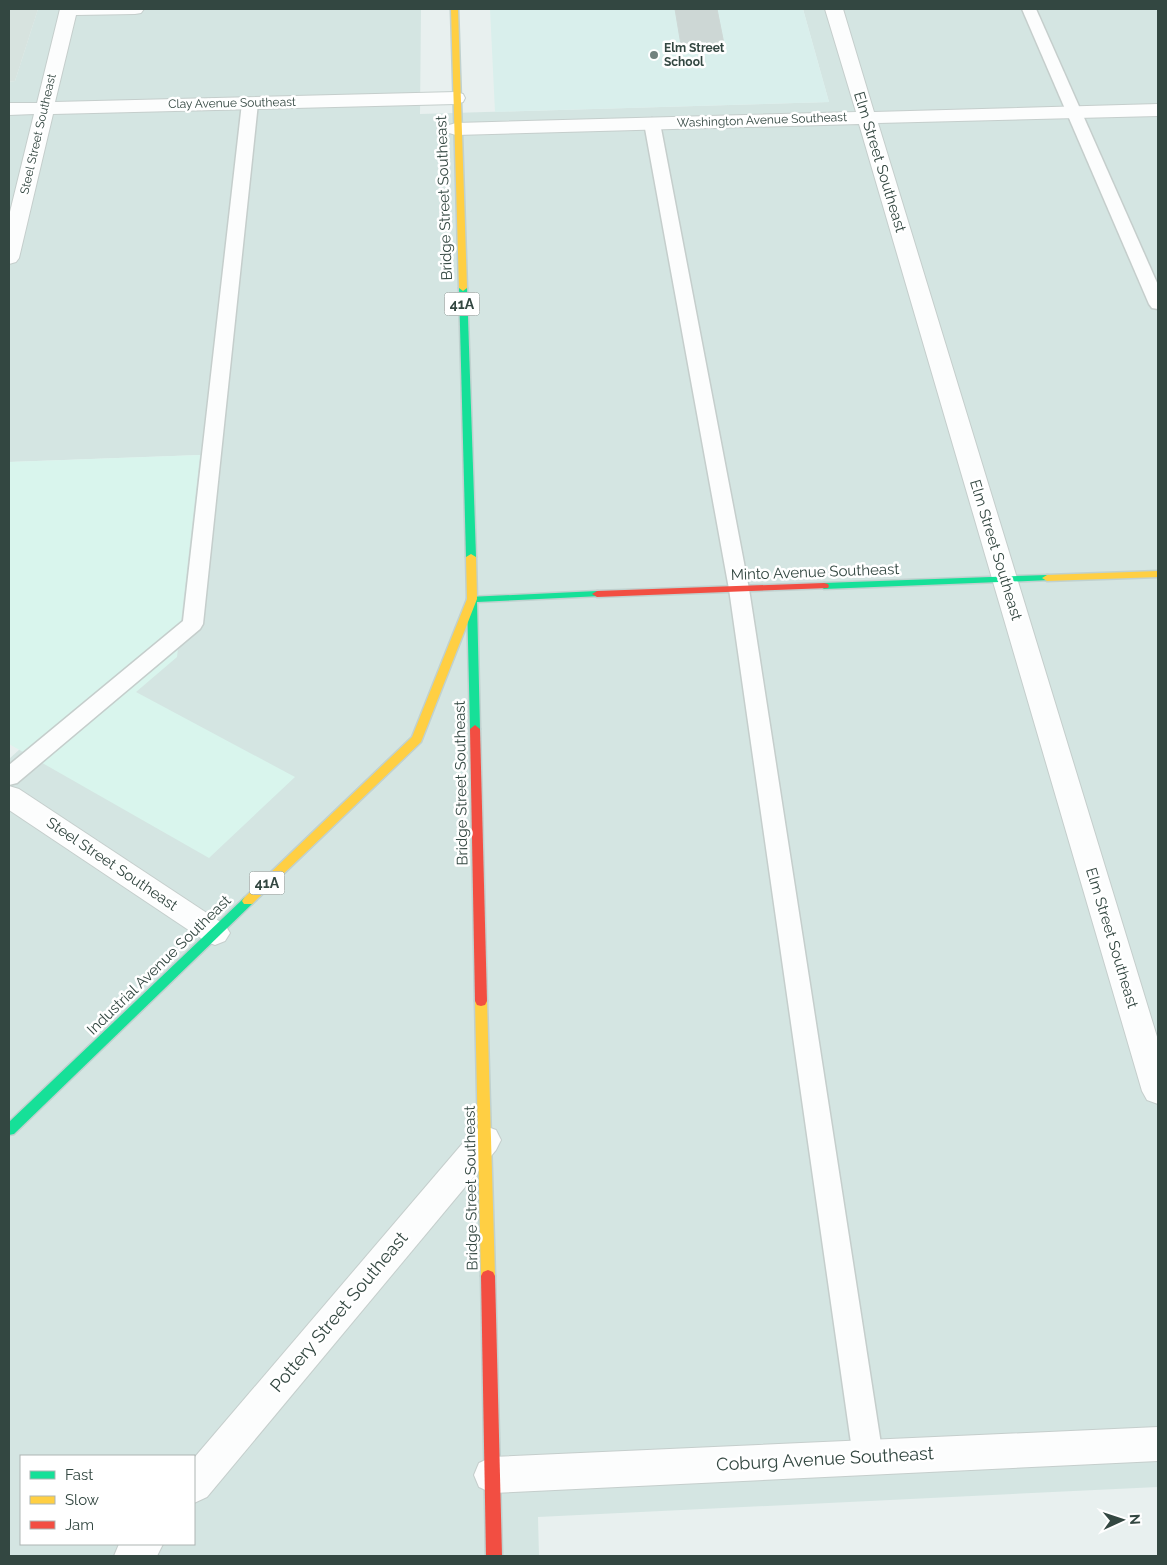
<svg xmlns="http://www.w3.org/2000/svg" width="1167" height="1565" font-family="Raleway,sans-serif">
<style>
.residential{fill:#d4e5e2;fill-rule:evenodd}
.commercial{fill:#d9f5ed}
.industrial{fill:#d7e3df}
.education{fill:#d9efec}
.building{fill:#cdd7d5;stroke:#ced8d6}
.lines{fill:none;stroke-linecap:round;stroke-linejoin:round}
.lane-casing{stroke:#c5cecc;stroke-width:3}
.street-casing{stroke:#c5cecc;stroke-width:2}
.fast-casing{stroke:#c0d1cf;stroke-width:3}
.slow-casing{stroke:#c0d1cf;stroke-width:3}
.jam-casing{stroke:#c0d1cf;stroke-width:3}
.lane{fill:#fcfdfd;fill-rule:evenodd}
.street{fill:#fcfdfd;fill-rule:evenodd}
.fast{fill:#16e098;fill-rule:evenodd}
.slow{fill:#ffcf43;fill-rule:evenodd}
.jam{fill:#f24e42;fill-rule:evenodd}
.poi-dot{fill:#72827e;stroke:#fff;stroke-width:2}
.labels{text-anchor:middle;stroke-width:5;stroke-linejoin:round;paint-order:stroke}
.far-poi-label{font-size:12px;font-weight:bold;fill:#334741;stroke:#fff;text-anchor:start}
.far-street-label{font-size:12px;fill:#334741;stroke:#fff}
.shield{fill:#fff;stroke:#707e7a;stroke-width:1}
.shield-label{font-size:14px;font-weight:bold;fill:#334741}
.street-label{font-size:15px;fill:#334741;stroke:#fff}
.near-street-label{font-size:18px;fill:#334741;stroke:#fff}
</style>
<rect width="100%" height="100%" fill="#e8f0ef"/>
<path class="residential" d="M 38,9 L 421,9 L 420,114 L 829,102 L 803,9 L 1158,9 L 1158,1487 L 538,1517 L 539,1556 L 9,1556 L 9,759 L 20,749 L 136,692 L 200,455 L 9,462 L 9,82 L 15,81 ZM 21,1456 L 194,1456 L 194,1544 L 21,1544 Z"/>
<path class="commercial" d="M 200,455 L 177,657 L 136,692 L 295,777 L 209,858 L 9,744 L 9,462 Z"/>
<path class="industrial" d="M 9,9 L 38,9 L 15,81 L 9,82 Z"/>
<path class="education" d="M 490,9 L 803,9 L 829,102 L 495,112 Z"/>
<path class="building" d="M 675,9 L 717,9 L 725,49 L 682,51 Z"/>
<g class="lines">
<defs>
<g id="lane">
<path d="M 1022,9 L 1036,9 L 1158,285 L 1158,309 L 1152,308 L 1149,304 Z"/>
<path d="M 250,98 L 258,103 L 203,624 L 200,629 L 17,783 L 9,785 L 9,765 L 183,621 L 242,103 Z"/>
<path d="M 652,118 L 660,123 L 749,589 L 883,1457 L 878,1467 L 868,1471 L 858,1467 L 853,1457 L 729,589 L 644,123 Z"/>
</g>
<g id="street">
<path d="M 60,9 L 144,9 L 141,13 L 135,14 L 76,15 L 55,102 L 456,92 L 463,94 L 465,98 L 463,102 L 456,104 L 53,114 L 19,258 L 16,262 L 9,264 L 9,216 L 34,114 L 9,115 L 9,103 L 37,103 Z"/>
<path d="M 825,9 L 843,9 L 874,112 L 1158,104 L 1158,116 L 878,123 L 1158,1040 L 1158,1104 L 1147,1100 L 1142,1091 L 859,124 L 456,135 L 449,133 L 446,129 L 449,125 L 456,123 L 856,112 Z"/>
<path d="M 9,786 L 19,789 L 225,925 L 230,933 L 225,941 L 215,945 L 205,941 L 9,810 Z"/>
<path d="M 485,1126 L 496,1130 L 501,1140 L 496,1150 L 207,1497 L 194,1503 L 194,1458 L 474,1130 Z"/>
<path d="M 1158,1427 L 1158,1461 L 492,1493 L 479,1487 L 474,1475 L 479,1463 L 492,1457 Z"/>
<path d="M 119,1544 L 163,1544 L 157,1556 L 114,1556 Z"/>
</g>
<g id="fast">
<path d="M 463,285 L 467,288 L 476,557 L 471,560 L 466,557 L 459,288 Z"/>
<path d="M 1047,575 L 1051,576 L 1052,578 L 1051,580 L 824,589 L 819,586 L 824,583 Z"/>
<path d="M 597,591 L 601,592 L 602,594 L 601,596 L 477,602 L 480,729 L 475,733 L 471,732 L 470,729 L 467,599 L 468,597 Z"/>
<path d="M 248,896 L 252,898 L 254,901 L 252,904 L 14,1134 L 9,1135 L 9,1122 L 244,898 Z"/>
</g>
<g id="slow">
<path d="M 451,9 L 458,9 L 467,288 L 463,291 L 459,288 Z"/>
<path d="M 471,554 L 476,557 L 477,599 L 421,742 L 252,904 L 244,904 L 242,901 L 244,898 L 412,737 L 467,599 L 466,557 Z"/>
<path d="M 1158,571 L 1158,577 L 1047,581 L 1042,578 L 1047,575 Z"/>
<path d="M 481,996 L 485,997 L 487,1001 L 495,1276 L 493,1280 L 488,1282 L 483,1280 L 481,1276 L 475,1001 L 477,997 Z"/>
</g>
<g id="jam">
<path d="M 824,583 L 828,584 L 829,586 L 828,588 L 597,597 L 592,594 L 597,591 Z"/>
<path d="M 475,725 L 480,729 L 487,1001 L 485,1005 L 481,1006 L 477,1005 L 475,1001 L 470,729 Z"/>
<path d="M 488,1270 L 493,1272 L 495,1276 L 502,1556 L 486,1556 L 481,1276 L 483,1272 Z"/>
</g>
</defs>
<use href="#lane" class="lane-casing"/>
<use href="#street" class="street-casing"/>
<use href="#fast" class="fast-casing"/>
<use href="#slow" class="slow-casing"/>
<use href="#jam" class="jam-casing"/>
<use href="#lane" class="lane"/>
<use href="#street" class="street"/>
<use href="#fast" class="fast"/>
<use href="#slow" class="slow"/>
<use href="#jam" class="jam"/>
</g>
<circle class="poi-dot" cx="654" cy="55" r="5"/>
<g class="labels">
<g class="far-poi-label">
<text x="664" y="52">Elm Street<tspan x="664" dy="14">School</tspan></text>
</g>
<g class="far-street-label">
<text transform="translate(232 103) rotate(-1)" y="4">Clay Avenue Southeast</text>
<text transform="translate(762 120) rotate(-2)" y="4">Washington Avenue Southeast</text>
<text transform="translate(38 134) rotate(-77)" y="4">Steel Street Southeast</text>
</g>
<g class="shield">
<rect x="444.5" y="292.5" width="35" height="23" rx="4"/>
<rect x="249.5" y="871.5" width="35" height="23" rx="4"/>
</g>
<g class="shield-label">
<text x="462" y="309">41A</text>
<text x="267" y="888">41A</text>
</g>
<g class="street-label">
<text transform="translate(880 162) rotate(73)" y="5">Elm Street Southeast</text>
<text transform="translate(444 198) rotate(-92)" y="5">Bridge Street Southeast</text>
<text transform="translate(996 550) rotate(73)" y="5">Elm Street Southeast</text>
<text transform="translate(815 572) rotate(-2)" y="5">Minto Avenue Southeast</text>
<text transform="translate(461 783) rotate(-91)" y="5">Bridge Street Southeast</text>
<text transform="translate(112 864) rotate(34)" y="5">Steel Street Southeast</text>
<text transform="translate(1112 938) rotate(73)" y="5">Elm Street Southeast</text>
<text transform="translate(159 965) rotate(-44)" y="5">Industrial Avenue Southeast</text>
<text transform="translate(471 1188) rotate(-91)" y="5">Bridge Street Southeast</text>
</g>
<g class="near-street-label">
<text transform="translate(339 1312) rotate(-50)" y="6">Pottery Street Southeast</text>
<text transform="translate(825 1459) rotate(-3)" y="6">Coburg Avenue Southeast</text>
</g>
</g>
<rect width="1167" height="1565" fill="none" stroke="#334741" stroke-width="20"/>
<rect x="20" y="1455" width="175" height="90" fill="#ffffff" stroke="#adb5b3"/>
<rect x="30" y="1471" width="25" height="8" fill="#16e098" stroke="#adb5b3"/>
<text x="65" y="1480" font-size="15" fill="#334741">Fast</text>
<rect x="30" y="1496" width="25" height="8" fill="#ffcf43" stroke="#adb5b3"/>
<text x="65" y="1505" font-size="15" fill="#334741">Slow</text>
<rect x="30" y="1521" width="25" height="8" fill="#f24e42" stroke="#adb5b3"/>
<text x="65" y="1530" font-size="15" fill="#334741">Jam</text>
<g transform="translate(1122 1520) rotate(87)" stroke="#ffffff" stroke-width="4" paint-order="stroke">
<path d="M0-4L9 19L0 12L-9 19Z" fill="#334741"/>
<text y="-8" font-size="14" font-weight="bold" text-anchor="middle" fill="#334741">N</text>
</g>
</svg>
